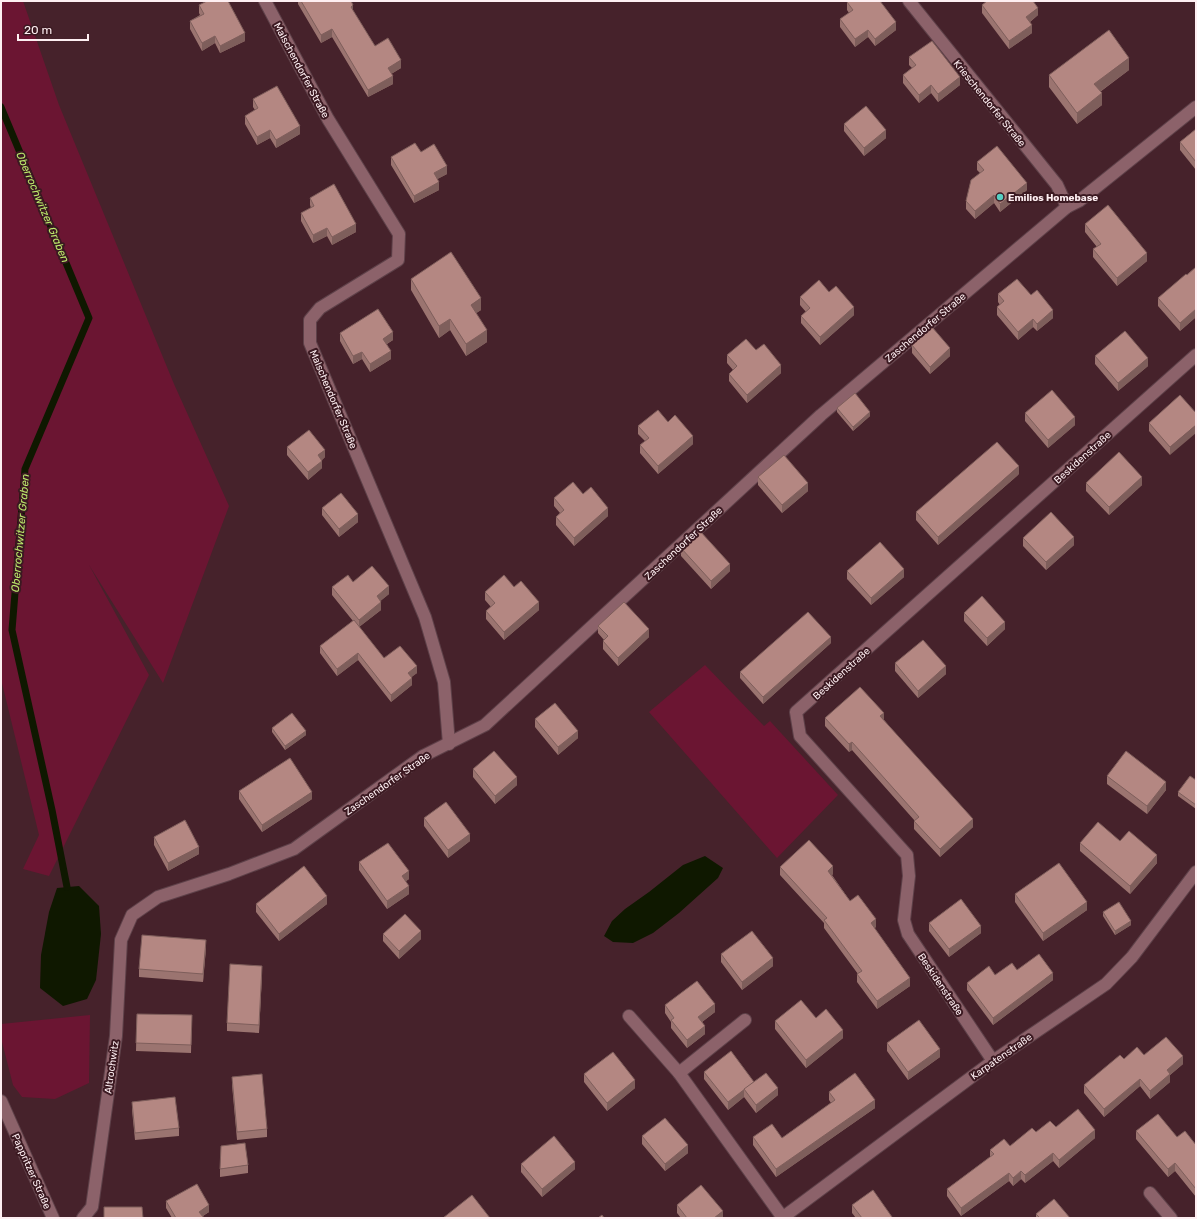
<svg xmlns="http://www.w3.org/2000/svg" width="1197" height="1219" font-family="Rubik,sans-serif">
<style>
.green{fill:#6b1532}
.water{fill:#0f1800}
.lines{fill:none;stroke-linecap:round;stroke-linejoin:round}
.stream{stroke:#0f1800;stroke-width:7}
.street-casing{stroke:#5e4149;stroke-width:14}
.street{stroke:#8c626a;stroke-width:12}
.wall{fill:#9b7470}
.shaded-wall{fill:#7e5e5b}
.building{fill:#b48782;stroke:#7e5e5b}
.poi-dot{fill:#57cec2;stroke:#3b1921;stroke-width:1.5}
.labels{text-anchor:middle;stroke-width:4;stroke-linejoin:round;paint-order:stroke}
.street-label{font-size:10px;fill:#feeff2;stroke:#3b1921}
.poi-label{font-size:10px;font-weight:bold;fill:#feeff2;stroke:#3b1921;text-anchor:start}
.water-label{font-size:11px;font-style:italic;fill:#bcea6c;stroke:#3b1921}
</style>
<rect width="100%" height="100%" fill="#46222b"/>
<g class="green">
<path d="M 1,1 L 23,1 L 59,105 L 174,384 L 229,506 L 163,683 L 89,565 L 149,675 L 49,876 L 23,869 L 39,835 L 1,679 Z"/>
<path d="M 705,665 L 764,726 L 770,721 L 838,795 L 777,858 L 649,712 Z"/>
<path d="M 90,1015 L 89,1083 L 55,1099 L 22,1097 L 13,1085 L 1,1038 L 1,1024 Z"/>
</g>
<g class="water">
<path d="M 705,856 L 723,868 L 718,878 L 679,913 L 653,933 L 633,943 L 613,942 L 604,936 L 612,921 L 625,909 L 649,892 L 683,865 Z"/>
<path d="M 79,886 L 99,906 L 101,934 L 96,980 L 87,999 L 63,1006 L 40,988 L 41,955 L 49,912 L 57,888 Z"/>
</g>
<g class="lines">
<path class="stream" d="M 1,107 L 89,318 L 25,469 L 12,630 L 52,810 L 67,887"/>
<defs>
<g id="street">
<path d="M 265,1 L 328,119 L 399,234 L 398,260 L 320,308 L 310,320 L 310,343 L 425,617 L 444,682 L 449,744"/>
<path d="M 909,1 L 1057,185 L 1067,207"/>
<path d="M 629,1016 L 679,1073 L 783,1218"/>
<path d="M 993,1061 L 908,934 L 904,920 L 909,876 L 907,855 L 800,736 L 796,712 L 1196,355"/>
<path d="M 679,1073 L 745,1020"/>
<path d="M 1,1101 L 53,1218"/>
<path d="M 1150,1193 L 1171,1218"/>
<path d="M 83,1218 L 92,1207 L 116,1036 L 121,940 L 132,915 L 158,897 L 229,874 L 294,849 L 423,756 L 485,725 L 821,415 L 1067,207 L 1079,201 L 1196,107"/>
<path d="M 782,1218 L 993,1061 L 1106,984 L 1132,957 L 1196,872"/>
</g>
</defs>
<use href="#street" class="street-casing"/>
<use href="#street" class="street"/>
</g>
<g class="wall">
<path d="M 298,1 L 351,1 L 353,11 L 375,46 L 401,68 L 391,74 L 393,84 L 368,97 L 332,37 L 321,43 L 298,4 Z"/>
<path d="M 847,2 L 896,30 L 875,46 L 868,37 L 855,47 L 840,27 L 840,19 L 849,13 L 847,10 Z"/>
<path d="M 199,5 L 245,41 L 220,53 L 215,43 L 202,51 L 190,29 L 190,21 L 200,15 L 199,13 Z"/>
<path d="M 982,5 L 1038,15 L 1030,22 L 1032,33 L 1009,49 L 982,13 Z"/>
<path d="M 909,57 L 960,85 L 938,102 L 931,93 L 919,103 L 903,83 L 903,75 L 912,68 L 909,65 Z"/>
<path d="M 1129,70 L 1100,92 L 1102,105 L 1077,124 L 1049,87 L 1049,75 Z"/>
<path d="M 253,99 L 300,134 L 276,148 L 270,138 L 257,145 L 245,124 L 245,116 L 255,110 L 253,107 Z"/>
<path d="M 844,124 L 886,138 L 864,156 L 844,131 Z"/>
<path d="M 1196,129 L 1196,170 L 1180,150 L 1180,142 Z"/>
<path d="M 421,152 L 447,174 L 437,179 L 439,190 L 414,203 L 391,165 L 391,157 Z"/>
<path d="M 977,162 L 1027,190 L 1000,212 L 994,203 L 975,219 L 966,209 L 966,201 L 980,173 L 977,170 Z"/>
<path d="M 310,198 L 356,232 L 332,245 L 327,236 L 313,243 L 301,221 L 301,213 L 311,208 L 310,205 Z"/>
<path d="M 1085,224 L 1147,261 L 1117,286 L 1093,257 L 1093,249 L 1097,247 L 1085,232 Z"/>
<path d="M 1196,267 L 1196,317 L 1180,331 L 1158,306 L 1158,298 Z"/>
<path d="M 411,279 L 481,310 L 476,313 L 487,342 L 466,356 L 450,330 L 439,338 L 411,290 Z"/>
<path d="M 998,294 L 1031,295 L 1053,318 L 1037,331 L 1033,327 L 1018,340 L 997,315 L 997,307 L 1000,305 L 998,302 Z"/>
<path d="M 800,297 L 854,315 L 820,345 L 801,323 L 801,316 L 806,312 L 800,305 Z"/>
<path d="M 340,333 L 393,340 L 387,344 L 391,359 L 370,372 L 362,359 L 353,364 L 340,341 Z"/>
<path d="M 912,345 L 950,356 L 930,374 L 912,353 Z"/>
<path d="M 756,350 L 781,373 L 747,403 L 729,381 L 729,374 L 733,370 L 727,363 L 727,355 Z"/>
<path d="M 1095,356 L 1148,366 L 1118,391 L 1095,364 Z"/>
<path d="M 1180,395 L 1170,455 L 1149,431 L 1149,423 Z"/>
<path d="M 837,408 L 870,416 L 853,431 L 837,412 Z"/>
<path d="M 1025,413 L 1075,425 L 1048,448 L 1025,421 Z"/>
<path d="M 638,426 L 693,444 L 658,474 L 640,453 L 640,445 L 645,441 L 638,434 Z"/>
<path d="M 287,447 L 325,457 L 322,460 L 322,468 L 308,480 L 287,455 Z"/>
<path d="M 1019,474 L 938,545 L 916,520 L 916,512 Z"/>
<path d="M 758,477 L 808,491 L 782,513 L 758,485 Z"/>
<path d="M 1086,483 L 1142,485 L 1109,515 L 1086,491 Z"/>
<path d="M 554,498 L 608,516 L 574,546 L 556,525 L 556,517 L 560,513 L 554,506 Z"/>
<path d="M 322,508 L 358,522 L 339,537 L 322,515 Z"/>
<path d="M 1023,538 L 1074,545 L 1046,570 L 1023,546 Z"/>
<path d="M 681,548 L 730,571 L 711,589 L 681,556 Z"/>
<path d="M 847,571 L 904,577 L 871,605 L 847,579 Z"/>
<path d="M 353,582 L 389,594 L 380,601 L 381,610 L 359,627 L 384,658 L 417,673 L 411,677 L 412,685 L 391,702 L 358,660 L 337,676 L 320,653 L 320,646 L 353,621 L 332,595 L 332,587 Z"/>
<path d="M 514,587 L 539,610 L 504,640 L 486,619 L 486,611 L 491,607 L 485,600 L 485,592 Z"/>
<path d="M 964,613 L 1005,629 L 987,646 L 964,621 Z"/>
<path d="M 598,626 L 649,637 L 618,666 L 603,649 L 603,641 L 604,640 L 598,633 Z"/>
<path d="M 831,643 L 763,704 L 740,678 L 740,672 Z"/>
<path d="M 895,663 L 946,674 L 918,698 L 895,671 Z"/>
<path d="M 825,718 L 884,720 L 973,827 L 940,857 L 914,829 L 914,821 L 915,821 L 852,750 L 849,752 L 825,726 Z"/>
<path d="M 535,719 L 578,738 L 558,755 L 535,727 Z"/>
<path d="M 272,728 L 306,735 L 285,750 L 272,732 Z"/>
<path d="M 473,769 L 517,785 L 495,804 L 473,777 Z"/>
<path d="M 1107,776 L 1166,790 L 1147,814 L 1107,784 Z"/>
<path d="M 1196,780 L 1196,809 L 1178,796 L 1178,792 Z"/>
<path d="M 239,791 L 312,799 L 262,832 L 239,799 Z"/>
<path d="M 424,818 L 470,841 L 448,858 L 424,826 Z"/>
<path d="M 154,837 L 199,854 L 168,871 L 154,845 Z"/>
<path d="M 1120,841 L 1157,863 L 1130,894 L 1080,851 L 1080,843 Z"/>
<path d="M 359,862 L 409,879 L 406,881 L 409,894 L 387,909 L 359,870 Z"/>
<path d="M 780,867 L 833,874 L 832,875 L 850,901 L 876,927 L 874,928 L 910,986 L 877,1009 L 857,982 L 857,974 L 858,974 L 824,928 L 824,923 L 780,875 Z"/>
<path d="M 1015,894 L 1087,910 L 1043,941 L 1015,902 Z"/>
<path d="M 256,904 L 327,904 L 279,941 L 256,912 Z"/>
<path d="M 1103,912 L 1131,925 L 1115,935 L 1103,916 Z"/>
<path d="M 929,923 L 981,933 L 949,957 L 929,931 Z"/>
<path d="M 383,934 L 421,939 L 399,959 L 383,941 Z"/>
<path d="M 206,948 L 203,982 L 139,977 L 139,969 Z"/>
<path d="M 721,954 L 773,966 L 742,990 L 721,962 Z"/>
<path d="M 262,974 L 259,1033 L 227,1031 L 227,1023 Z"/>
<path d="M 995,975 L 1053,980 L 993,1025 L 967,990 L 967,983 Z"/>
<path d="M 665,1005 L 715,1012 L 702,1022 L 705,1034 L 687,1048 L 671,1028 L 671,1022 L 665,1013 Z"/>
<path d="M 137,1014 L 192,1015 L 191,1053 L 136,1051 Z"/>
<path d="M 816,1018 L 843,1038 L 806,1068 L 775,1029 L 775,1021 Z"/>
<path d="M 887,1043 L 940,1057 L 908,1080 L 887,1051 Z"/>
<path d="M 1144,1055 L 1183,1064 L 1170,1075 L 1170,1082 L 1150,1099 L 1140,1086 L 1104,1117 L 1084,1093 L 1084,1085 L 1124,1059 Z"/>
<path d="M 704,1072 L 778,1095 L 756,1113 L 744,1097 L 728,1110 L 704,1079 Z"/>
<path d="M 584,1074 L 635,1088 L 607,1111 L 584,1082 Z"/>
<path d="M 232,1077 L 267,1129 L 267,1137 L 237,1140 L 232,1085 Z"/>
<path d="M 829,1092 L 875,1108 L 776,1177 L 753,1145 L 753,1137 L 782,1138 L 831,1103 L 829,1100 Z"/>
<path d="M 132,1102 L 179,1128 L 179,1136 L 135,1140 L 132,1110 Z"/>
<path d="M 1056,1127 L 1095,1138 L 1059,1168 L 1053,1161 L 1025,1183 L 1021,1179 L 1013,1186 L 1009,1181 L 961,1216 L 947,1196 L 947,1189 L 990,1157 L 990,1150 L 1010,1146 L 1036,1132 Z"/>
<path d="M 1136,1131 L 1177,1137 L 1196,1145 L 1196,1197 L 1175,1171 L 1168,1177 L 1136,1139 Z"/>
<path d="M 642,1136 L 688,1153 L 665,1171 L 642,1144 Z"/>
<path d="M 521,1164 L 575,1169 L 542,1197 L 521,1172 Z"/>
<path d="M 248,1165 L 248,1173 L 220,1177 L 220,1169 Z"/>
<path d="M 166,1201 L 209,1212 L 203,1216 L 204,1218 L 172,1218 L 166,1208 Z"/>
<path d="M 677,1205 L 723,1218 L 681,1218 L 677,1213 Z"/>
<path d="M 852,1205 L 892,1218 L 856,1218 L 852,1213 Z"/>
<path d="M 1036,1214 L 1070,1218 L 1036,1218 Z"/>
</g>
<g class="shaded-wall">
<path d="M 353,5 L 353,13 L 351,7 Z"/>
<path d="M 1038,8 L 1038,15 L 1026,25 L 1026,17 Z"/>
<path d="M 896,22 L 896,30 L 875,46 L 875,39 Z"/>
<path d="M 1032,25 L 1032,33 L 1009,49 L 1009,41 Z"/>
<path d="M 332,29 L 332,37 L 321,43 L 321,35 Z"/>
<path d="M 868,30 L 868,37 L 855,47 L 855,39 Z"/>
<path d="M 245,33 L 245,41 L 220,53 L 220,46 Z"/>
<path d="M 215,36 L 215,43 L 202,51 L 202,43 Z"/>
<path d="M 1129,58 L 1129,70 L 1094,96 L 1094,84 Z"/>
<path d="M 401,60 L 401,68 L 388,76 L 388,68 Z"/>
<path d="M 393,76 L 393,84 L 368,97 L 368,90 Z"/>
<path d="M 960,77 L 960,85 L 938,102 L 938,94 Z"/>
<path d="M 931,85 L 931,93 L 919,103 L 919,95 Z"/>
<path d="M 1102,93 L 1102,105 L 1077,124 L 1077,113 Z"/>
<path d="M 300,126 L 300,134 L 276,148 L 276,140 Z"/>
<path d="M 270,130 L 270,138 L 257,145 L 257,137 Z"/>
<path d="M 886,130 L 886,138 L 864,156 L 864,148 Z"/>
<path d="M 447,166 L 447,174 L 434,181 L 434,173 Z"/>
<path d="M 439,182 L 439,190 L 414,203 L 414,196 Z"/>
<path d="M 1027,183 L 1027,190 L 1000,212 L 1000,204 Z"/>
<path d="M 994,195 L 994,203 L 975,219 L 975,211 Z"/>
<path d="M 356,224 L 356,232 L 332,245 L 332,237 Z"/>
<path d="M 327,228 L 327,236 L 313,243 L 313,235 Z"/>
<path d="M 1147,253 L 1147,261 L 1117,286 L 1117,278 Z"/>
<path d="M 481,298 L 481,310 L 471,317 L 471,305 Z"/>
<path d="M 854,307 L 854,315 L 820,345 L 820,337 Z"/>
<path d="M 1196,309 L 1196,317 L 1180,331 L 1180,323 Z"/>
<path d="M 1053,310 L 1053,318 L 1037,331 L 1037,324 Z"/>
<path d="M 450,319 L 450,330 L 439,338 L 439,326 Z"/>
<path d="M 1033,319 L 1033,327 L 1018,340 L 1018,332 Z"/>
<path d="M 487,330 L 487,342 L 466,356 L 466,344 Z"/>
<path d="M 393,332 L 393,340 L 383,346 L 383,339 Z"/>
<path d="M 950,348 L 950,356 L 930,374 L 930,367 Z"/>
<path d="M 391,351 L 391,359 L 370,372 L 370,364 Z"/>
<path d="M 362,352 L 362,359 L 353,364 L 353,356 Z"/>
<path d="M 1148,358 L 1148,366 L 1118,391 L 1118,383 Z"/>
<path d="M 781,365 L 781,373 L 747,403 L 747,395 Z"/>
<path d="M 870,412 L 870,416 L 853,431 L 853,427 Z"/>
<path d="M 1075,417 L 1075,425 L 1048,448 L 1048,440 Z"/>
<path d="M 1196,425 L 1196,433 L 1170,455 L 1170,447 Z"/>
<path d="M 693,436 L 693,444 L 658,474 L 658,466 Z"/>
<path d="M 325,450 L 325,457 L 318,463 L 318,455 Z"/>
<path d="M 322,461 L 322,468 L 308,480 L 308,472 Z"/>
<path d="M 1019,466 L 1019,474 L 938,545 L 938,537 Z"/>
<path d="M 1142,477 L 1142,485 L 1109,515 L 1109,507 Z"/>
<path d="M 808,483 L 808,491 L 782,513 L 782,505 Z"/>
<path d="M 608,508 L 608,516 L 574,546 L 574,538 Z"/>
<path d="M 358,514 L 358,522 L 339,537 L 339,529 Z"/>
<path d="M 1074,537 L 1074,545 L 1046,570 L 1046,562 Z"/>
<path d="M 730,564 L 730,571 L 711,589 L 711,581 Z"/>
<path d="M 904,569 L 904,577 L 871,605 L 871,598 Z"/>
<path d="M 389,586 L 389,594 L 377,604 L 377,596 Z"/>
<path d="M 381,602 L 381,610 L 359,627 L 359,620 Z"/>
<path d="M 539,602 L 539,610 L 504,640 L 504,632 Z"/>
<path d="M 1005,622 L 1005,629 L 987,646 L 987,638 Z"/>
<path d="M 649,629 L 649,637 L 618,666 L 618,658 Z"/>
<path d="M 831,637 L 831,643 L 763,704 L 763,697 Z"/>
<path d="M 358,653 L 358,660 L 337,676 L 337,669 Z"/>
<path d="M 417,666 L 417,673 L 408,680 L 408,673 Z"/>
<path d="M 946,666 L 946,674 L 918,698 L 918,691 Z"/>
<path d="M 412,678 L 412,685 L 391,702 L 391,695 Z"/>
<path d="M 884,713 L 884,720 L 880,716 Z"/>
<path d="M 306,731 L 306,735 L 285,750 L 285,746 Z"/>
<path d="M 578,731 L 578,738 L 558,755 L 558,747 Z"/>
<path d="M 852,742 L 852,750 L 849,752 L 849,744 Z"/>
<path d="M 517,777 L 517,785 L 495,804 L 495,796 Z"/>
<path d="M 1166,782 L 1166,790 L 1147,814 L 1147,806 Z"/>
<path d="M 312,792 L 312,799 L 262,832 L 262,825 Z"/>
<path d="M 973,819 L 973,827 L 940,857 L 940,849 Z"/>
<path d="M 470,834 L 470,841 L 448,858 L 448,850 Z"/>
<path d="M 199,847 L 199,854 L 168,871 L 168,863 Z"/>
<path d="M 1157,855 L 1157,863 L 1130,894 L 1130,886 Z"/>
<path d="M 833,866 L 833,874 L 828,878 L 828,871 Z"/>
<path d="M 409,871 L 409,879 L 402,884 L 402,876 Z"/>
<path d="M 409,886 L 409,894 L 387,909 L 387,901 Z"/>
<path d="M 327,896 L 327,904 L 279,941 L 279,934 Z"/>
<path d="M 1087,902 L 1087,910 L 1043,941 L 1043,933 Z"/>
<path d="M 876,919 L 876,927 L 871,931 L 871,923 Z"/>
<path d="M 1131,921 L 1131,925 L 1115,935 L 1115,931 Z"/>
<path d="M 981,926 L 981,933 L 949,957 L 949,949 Z"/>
<path d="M 421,931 L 421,939 L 399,959 L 399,951 Z"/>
<path d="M 206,940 L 206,948 L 203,982 L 203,974 Z"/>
<path d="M 773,958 L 773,966 L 742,990 L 742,982 Z"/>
<path d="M 262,966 L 262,974 L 259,1033 L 259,1025 Z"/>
<path d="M 1053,973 L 1053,980 L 993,1025 L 993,1018 Z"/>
<path d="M 910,978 L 910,986 L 877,1009 L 877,1001 Z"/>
<path d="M 715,1004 L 715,1012 L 698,1025 L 698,1017 Z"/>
<path d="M 705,1026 L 705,1034 L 687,1048 L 687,1040 Z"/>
<path d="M 843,1030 L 843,1038 L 806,1068 L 806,1060 Z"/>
<path d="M 940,1049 L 940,1057 L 908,1080 L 908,1072 Z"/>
<path d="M 1183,1056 L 1183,1064 L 1170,1075 L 1170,1082 L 1150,1099 L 1150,1091 L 1167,1070 Z"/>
<path d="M 1140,1079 L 1140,1086 L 1104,1117 L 1104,1109 Z"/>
<path d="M 635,1080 L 635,1088 L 607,1111 L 607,1103 Z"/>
<path d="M 778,1088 L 778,1095 L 756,1113 L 756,1105 Z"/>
<path d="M 744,1089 L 744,1097 L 728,1110 L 728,1102 Z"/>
<path d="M 875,1100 L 875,1108 L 776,1177 L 776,1169 Z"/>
<path d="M 1095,1130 L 1095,1138 L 1059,1168 L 1059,1160 Z"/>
<path d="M 688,1145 L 688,1153 L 665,1171 L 665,1164 Z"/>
<path d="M 1053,1153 L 1053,1161 L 1025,1183 L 1025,1175 Z"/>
<path d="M 575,1162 L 575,1169 L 542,1197 L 542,1189 Z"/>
<path d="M 1175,1163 L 1175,1171 L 1168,1177 L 1168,1169 Z"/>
<path d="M 1021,1171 L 1021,1179 L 1013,1186 L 1013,1178 Z"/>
<path d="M 1009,1173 L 1009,1181 L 961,1216 L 961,1208 Z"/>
<path d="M 209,1205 L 209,1212 L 199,1218 L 199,1212 Z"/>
<path d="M 723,1211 L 723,1218 L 714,1218 Z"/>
</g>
<g class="building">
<path d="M 207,1 L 228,1 L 245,33 L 220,46 L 215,36 L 202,43 L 190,21 L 204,14 L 199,5 Z"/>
<path d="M 301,1 L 351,1 L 353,5 L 351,7 L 375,46 L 388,38 L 401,60 L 388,68 L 393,76 L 368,90 L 332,29 L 321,35 Z"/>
<path d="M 848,1 L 880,1 L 896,22 L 875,39 L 868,30 L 855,39 L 840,19 L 853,10 L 847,2 Z"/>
<path d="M 987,1 L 1033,1 L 1038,8 L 1026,17 L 1032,25 L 1009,41 L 982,5 Z"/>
<path d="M 1109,30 L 1129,58 L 1094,84 L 1102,93 L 1077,113 L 1049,75 Z"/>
<path d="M 932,41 L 960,77 L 938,94 L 931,85 L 919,95 L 903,75 L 916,65 L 909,57 Z"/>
<path d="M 277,86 L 300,126 L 276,140 L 270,130 L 257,137 L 245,116 L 258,108 L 253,99 Z"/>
<path d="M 866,106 L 886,130 L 864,148 L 844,124 Z"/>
<path d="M 1196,129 L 1196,162 L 1180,142 Z"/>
<path d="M 415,143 L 421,152 L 434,144 L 447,166 L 434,173 L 439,182 L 414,196 L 391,157 Z"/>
<path d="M 997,146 L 1027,183 L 1000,204 L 994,195 L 975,211 L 966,201 L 971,180 L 984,170 L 977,162 Z"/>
<path d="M 334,184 L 356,224 L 332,237 L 327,228 L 313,235 L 301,213 L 314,206 L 310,198 Z"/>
<path d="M 1108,205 L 1147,253 L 1117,278 L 1093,249 L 1101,244 L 1085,224 Z"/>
<path d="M 451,252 L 481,298 L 471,305 L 487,330 L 466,344 L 450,319 L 439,326 L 411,279 Z"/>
<path d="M 1196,267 L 1196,309 L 1180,323 L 1158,298 L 1186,274 L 1187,275 Z"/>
<path d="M 1017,279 L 1031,295 L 1037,290 L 1053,310 L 1037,324 L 1033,319 L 1018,332 L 997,307 L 1004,301 L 998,294 Z"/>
<path d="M 819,280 L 829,292 L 836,286 L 854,307 L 820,337 L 801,316 L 810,308 L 800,297 Z"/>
<path d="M 378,309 L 393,332 L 383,339 L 391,351 L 370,364 L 362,352 L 353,356 L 340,333 Z"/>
<path d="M 932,327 L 950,348 L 930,367 L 912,345 Z"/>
<path d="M 1125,331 L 1148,358 L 1118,383 L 1095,356 Z"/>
<path d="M 746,339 L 756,350 L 764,344 L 781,365 L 747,395 L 729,374 L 737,366 L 727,355 Z"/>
<path d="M 1052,390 L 1075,417 L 1048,440 L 1025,413 Z"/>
<path d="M 855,393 L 870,412 L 853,427 L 837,408 Z"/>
<path d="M 1180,395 L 1196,413 L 1196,425 L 1170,447 L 1149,423 Z"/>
<path d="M 658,410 L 668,422 L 675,415 L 693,436 L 658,466 L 640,445 L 649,438 L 638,426 Z"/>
<path d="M 309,430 L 325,450 L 318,455 L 322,461 L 308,472 L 287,447 Z"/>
<path d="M 997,442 L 1019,466 L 938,537 L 916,512 Z"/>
<path d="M 1119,452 L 1142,477 L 1109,507 L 1086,483 Z"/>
<path d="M 784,455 L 808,483 L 782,505 L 758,477 Z"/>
<path d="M 573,482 L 583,494 L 591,487 L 608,508 L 574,538 L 556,517 L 564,510 L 554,498 Z"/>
<path d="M 341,493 L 358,514 L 339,529 L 322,508 Z"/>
<path d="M 1051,512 L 1074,537 L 1046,562 L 1023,538 Z"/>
<path d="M 700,531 L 730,564 L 711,581 L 681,548 Z"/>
<path d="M 880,542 L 904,569 L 871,598 L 847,571 Z"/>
<path d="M 372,566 L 389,586 L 377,596 L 381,602 L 359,620 L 332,587 L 348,575 L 353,582 Z"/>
<path d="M 504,575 L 514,587 L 521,581 L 539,602 L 504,632 L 486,611 L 495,603 L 485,592 Z"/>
<path d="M 982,596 L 1005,622 L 987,638 L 964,613 Z"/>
<path d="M 624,602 L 649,629 L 618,658 L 603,641 L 608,636 L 598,626 Z"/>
<path d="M 808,612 L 831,637 L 763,697 L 740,672 Z"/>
<path d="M 354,620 L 384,658 L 400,646 L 417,666 L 408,673 L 412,678 L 391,695 L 358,653 L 337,669 L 320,646 Z"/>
<path d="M 923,640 L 946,666 L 918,691 L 895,663 Z"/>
<path d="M 860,687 L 884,713 L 880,716 L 973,819 L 940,849 L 914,821 L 919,817 L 852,742 L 849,744 L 825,718 Z"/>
<path d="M 555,703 L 578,731 L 558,747 L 535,719 Z"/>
<path d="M 292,713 L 306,731 L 285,746 L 272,728 Z"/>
<path d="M 494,751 L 517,777 L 495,796 L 473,769 Z"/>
<path d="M 1126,751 L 1166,782 L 1147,806 L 1107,776 Z"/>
<path d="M 290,758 L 312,792 L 262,825 L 239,791 Z"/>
<path d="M 1190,776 L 1196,780 L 1196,805 L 1178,792 Z"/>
<path d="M 446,802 L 470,834 L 448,850 L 424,818 Z"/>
<path d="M 185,820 L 199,847 L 168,863 L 154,837 Z"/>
<path d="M 1098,822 L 1120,841 L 1129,831 L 1157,855 L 1130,886 L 1080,843 Z"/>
<path d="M 809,840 L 833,866 L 828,871 L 850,901 L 858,895 L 876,919 L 871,923 L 910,978 L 877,1001 L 857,974 L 862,971 L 824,920 L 827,918 L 780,867 Z"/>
<path d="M 388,843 L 409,871 L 402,876 L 409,886 L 387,901 L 359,862 Z"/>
<path d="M 1059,863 L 1087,902 L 1043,933 L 1015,894 Z"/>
<path d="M 304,866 L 327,896 L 279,934 L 256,904 Z"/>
<path d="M 961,899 L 981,926 L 949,949 L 929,923 Z"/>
<path d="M 1119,902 L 1131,921 L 1115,931 L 1103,912 Z"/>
<path d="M 405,914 L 421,931 L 399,951 L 383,934 Z"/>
<path d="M 752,931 L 773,958 L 742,982 L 721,954 Z"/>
<path d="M 142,935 L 206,940 L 203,974 L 139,969 Z"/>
<path d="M 1039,954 L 1053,973 L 993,1018 L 967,983 L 989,966 L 995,975 L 1012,963 L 1017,970 Z"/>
<path d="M 230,964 L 262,966 L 259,1025 L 227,1023 Z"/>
<path d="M 697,981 L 715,1004 L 698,1017 L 705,1026 L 687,1040 L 671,1020 L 674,1018 L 665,1005 Z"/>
<path d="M 801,1000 L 816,1018 L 826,1009 L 843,1030 L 806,1060 L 775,1021 Z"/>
<path d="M 137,1014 L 192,1015 L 191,1045 L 136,1043 Z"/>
<path d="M 919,1020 L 940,1049 L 908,1072 L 887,1043 Z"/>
<path d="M 1166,1037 L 1183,1056 L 1167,1070 L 1170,1074 L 1150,1091 L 1140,1079 L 1104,1109 L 1084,1085 L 1120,1055 L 1124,1059 L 1137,1047 L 1144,1055 Z"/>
<path d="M 731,1051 L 754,1082 L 728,1102 L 704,1072 Z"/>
<path d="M 613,1052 L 635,1080 L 607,1103 L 584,1074 Z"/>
<path d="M 766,1073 L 778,1088 L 756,1105 L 744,1089 Z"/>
<path d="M 855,1073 L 875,1100 L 776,1169 L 753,1137 L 772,1124 L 782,1138 L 835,1100 L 829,1092 Z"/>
<path d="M 262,1074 L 267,1129 L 237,1132 L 232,1077 Z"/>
<path d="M 175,1097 L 179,1128 L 135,1133 L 132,1102 Z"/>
<path d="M 1078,1109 L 1095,1130 L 1059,1160 L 1053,1153 L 1025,1175 L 1021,1171 L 1013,1178 L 1009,1173 L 961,1208 L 947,1189 L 994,1154 L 990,1150 L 1004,1139 L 1010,1146 L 1032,1128 L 1036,1132 L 1050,1121 L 1056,1127 Z"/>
<path d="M 1158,1114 L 1177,1137 L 1185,1131 L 1196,1145 L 1196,1189 L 1175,1163 L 1168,1169 L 1136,1131 Z"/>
<path d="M 665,1118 L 688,1145 L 665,1164 L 642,1136 Z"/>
<path d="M 554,1136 L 575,1162 L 542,1189 L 521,1164 Z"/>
<path d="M 245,1143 L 248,1165 L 220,1169 L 221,1146 Z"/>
<path d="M 197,1184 L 209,1205 L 199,1212 L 204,1218 L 176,1218 L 166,1201 Z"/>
<path d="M 701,1185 L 723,1211 L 714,1218 L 687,1218 L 677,1205 Z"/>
<path d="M 873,1190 L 892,1217 L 891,1218 L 862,1218 L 852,1205 Z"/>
<path d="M 472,1195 L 490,1218 L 443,1218 Z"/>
<path d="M 1054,1199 L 1070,1218 L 1040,1218 L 1036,1214 Z"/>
<path d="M 104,1207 L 142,1207 L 143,1218 L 104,1218 Z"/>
<path d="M 602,1215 L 604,1218 L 598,1218 Z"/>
</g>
<circle class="poi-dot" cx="1000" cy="197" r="4"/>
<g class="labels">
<g class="street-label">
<text transform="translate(302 70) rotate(62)" y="4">Malschendorfer Straße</text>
<text transform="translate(990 103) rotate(51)" y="4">Krieschendorfer Straße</text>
<text transform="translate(925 327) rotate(-40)" y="4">Zaschendorfer Straße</text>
<text transform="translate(334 399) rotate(67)" y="4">Malschendorfer Straße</text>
<text transform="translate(1082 457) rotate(-42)" y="4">Beskidenstraße</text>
<text transform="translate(683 543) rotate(-43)" y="4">Zaschendorfer Straße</text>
<text transform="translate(841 673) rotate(-42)" y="4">Beskidenstraße</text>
<text transform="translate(387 783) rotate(-35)" y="4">Zaschendorfer Straße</text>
<text transform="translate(941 984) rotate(56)" y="4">Beskidenstraße</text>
<text transform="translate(1001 1056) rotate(-35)" y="4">Karpatenstraße</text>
<text transform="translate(111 1067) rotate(-82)" y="4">Altrochwitz</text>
<text transform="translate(32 1171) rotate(66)" y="4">Pappritzer Straße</text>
</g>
<g class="poi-label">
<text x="1008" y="201">Emilios Homebase</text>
</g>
<g class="water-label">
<text transform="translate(43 207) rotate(67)" y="4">Oberrochwitzer Graben</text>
<text transform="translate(20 533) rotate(-85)" y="4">Oberrochwitzer Graben</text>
</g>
</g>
<rect width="1197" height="1219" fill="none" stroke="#feeff2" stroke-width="4"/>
<path d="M18 34v6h70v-6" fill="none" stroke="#feeff2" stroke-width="2"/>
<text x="24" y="34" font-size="12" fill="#feeff2" stroke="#3b1921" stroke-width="3" paint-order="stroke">20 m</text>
</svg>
